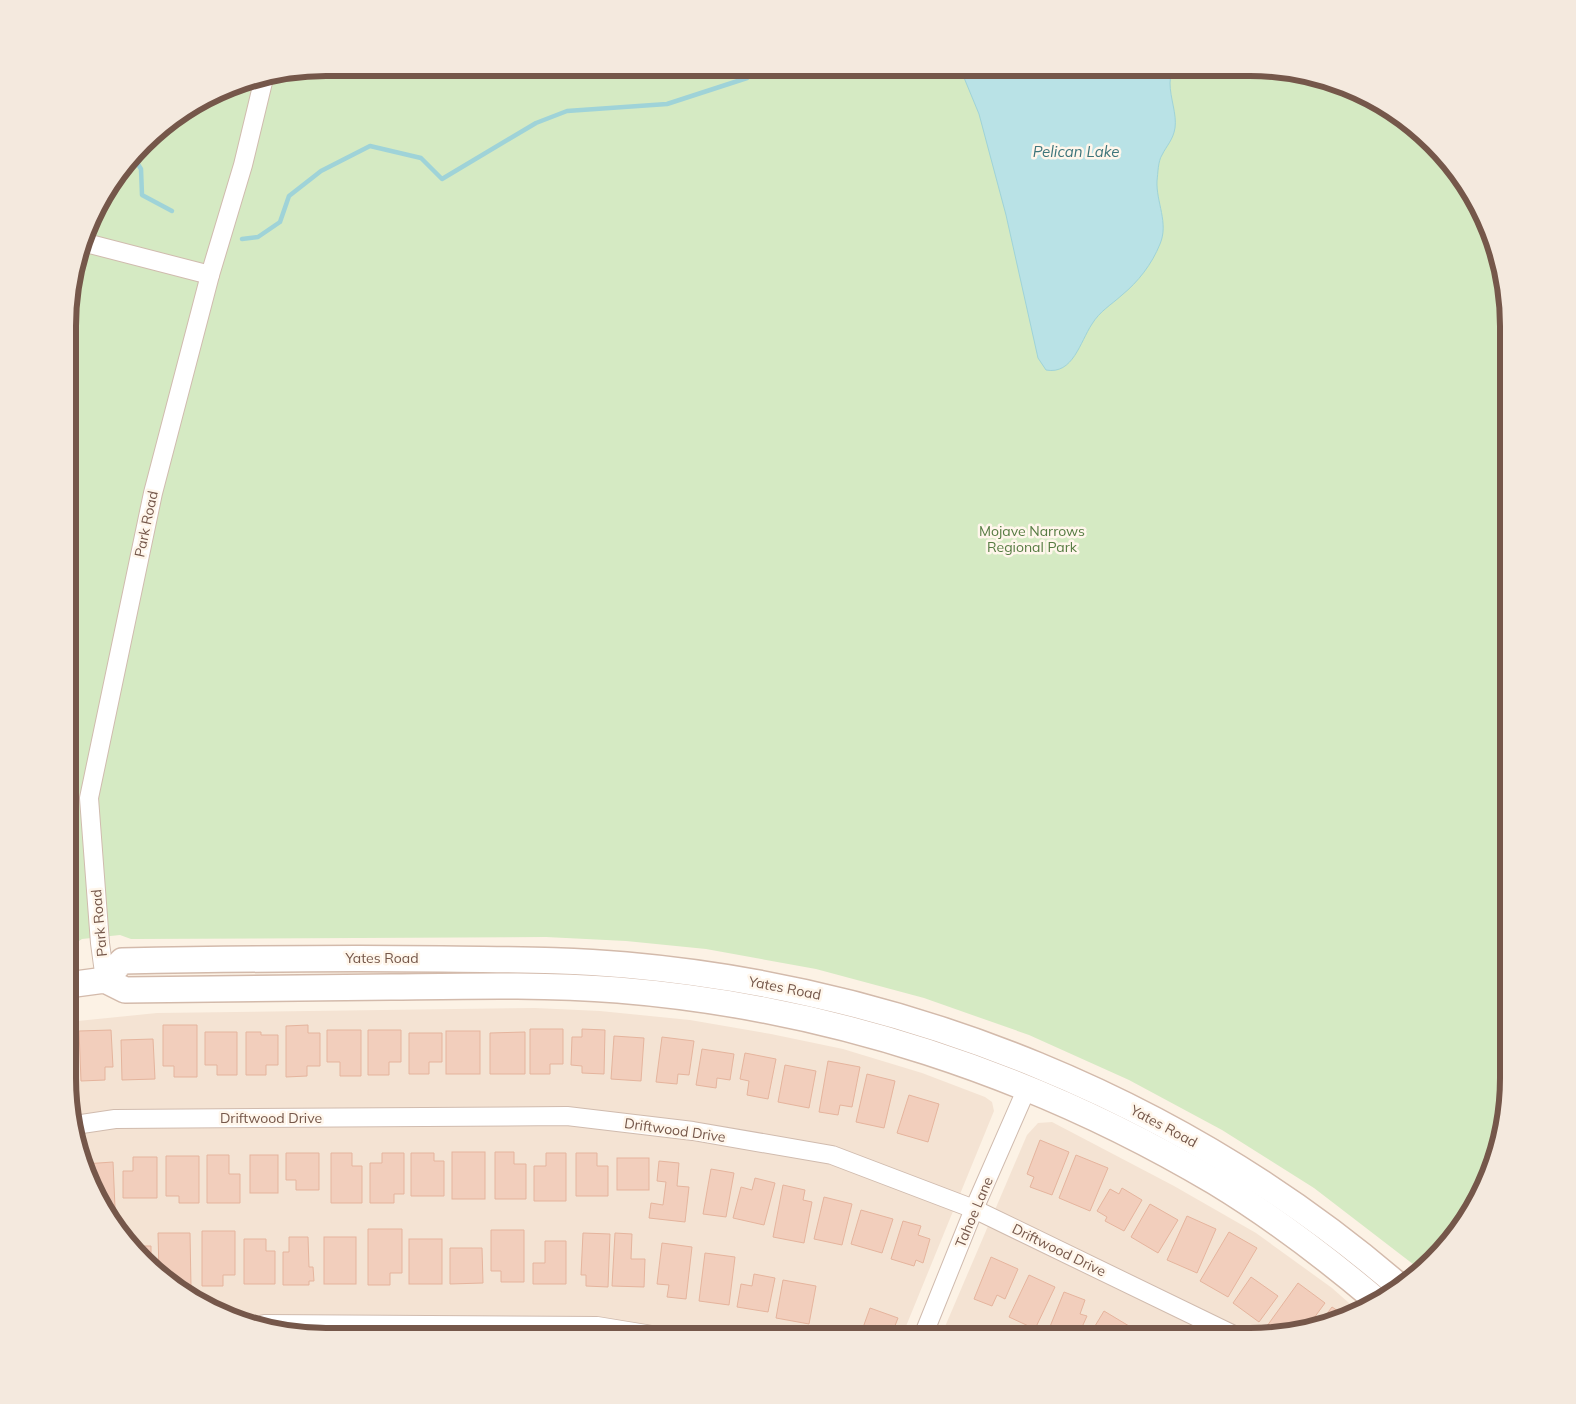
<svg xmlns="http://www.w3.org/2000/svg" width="1576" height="1404" font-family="Mulish,sans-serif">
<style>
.residential{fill:#f4e3d3}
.green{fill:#d5eac3}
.water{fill:#b9e2e6;stroke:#9fd3d8}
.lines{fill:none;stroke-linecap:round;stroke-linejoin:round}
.stream{stroke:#9fd3d8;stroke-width:4.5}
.building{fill:#f2cebc;stroke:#e5b49d}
.minor-casing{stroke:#d0bbae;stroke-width:20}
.secondary-casing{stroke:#d3baab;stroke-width:28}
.minor{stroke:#fff;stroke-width:18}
.secondary{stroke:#fff;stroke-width:25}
.labels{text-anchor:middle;stroke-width:5;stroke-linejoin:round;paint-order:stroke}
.street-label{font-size:14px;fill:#75574a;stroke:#fff6eb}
.park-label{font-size:14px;fill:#567b42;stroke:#fff6eb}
.water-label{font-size:15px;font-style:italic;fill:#3d757b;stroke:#fff6eb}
.rim{fill:none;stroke:#75574a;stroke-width:6}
</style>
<rect width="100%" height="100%" fill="#fcf2e5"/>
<g class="residential">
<path d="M 535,1008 L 600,1011 L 690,1020 L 771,1034 L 843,1049 L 922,1073 L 985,1097 L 992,1102 L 994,1111 L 902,1336 L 326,1336 L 227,1317 L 169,1283 L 132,1248 L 87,1176 L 68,1094 L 68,1022 L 157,1013 Z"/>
<path d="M 1052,1122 L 1174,1186 L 1256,1233 L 1332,1288 L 1358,1311 L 1349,1317 L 1266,1336 L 941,1336 L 1027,1135 L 1038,1123 Z"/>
</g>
<path class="green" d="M 327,68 L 1267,68 L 1364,94 L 1444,156 L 1489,227 L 1508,309 L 1508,1078 L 1489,1177 L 1455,1235 L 1422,1271 L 1314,1188 L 1222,1130 L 1129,1080 L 1029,1035 L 924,998 L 816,969 L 706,949 L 626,941 L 546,937 L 131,939 L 120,935 L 82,939 L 68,948 L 70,292 L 102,197 L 156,132 L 243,81 Z"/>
<path class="water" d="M 960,68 L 1173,68 C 1172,73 1170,78 1170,83 C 1170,98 1177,114 1175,128 C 1173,140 1167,145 1162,155 C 1158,161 1158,173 1157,181 C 1156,202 1169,223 1160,244 C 1152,264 1138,282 1122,295 C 1111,305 1100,311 1092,324 C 1080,342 1073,375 1046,370 L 1038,358 L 1006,215 L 979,114 Z"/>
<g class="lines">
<g class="stream">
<path d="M 134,158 L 141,169 L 142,195 L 172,211"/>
<path d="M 242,239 L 258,237 L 280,222 L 289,196 L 321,171 L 370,146 L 421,158 L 442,179 L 536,123 L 567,111 L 667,104 L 747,78 L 758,68"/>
</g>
</g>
<g class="building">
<path d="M 163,1025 L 197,1025 L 197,1077 L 174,1077 L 174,1066 L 163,1066 Z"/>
<path d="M 308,1025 L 308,1033 L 320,1033 L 320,1066 L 307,1066 L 307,1076 L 286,1077 L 286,1026 Z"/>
<path d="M 530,1029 L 563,1029 L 563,1064 L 550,1064 L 550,1074 L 530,1074 Z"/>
<path d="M 582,1029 L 605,1030 L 604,1074 L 582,1073 L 582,1066 L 571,1065 L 572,1037 L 582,1037 Z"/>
<path d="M 111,1030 L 113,1067 L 105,1067 L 105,1080 L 81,1081 L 79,1031 Z"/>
<path d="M 327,1030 L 361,1030 L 361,1076 L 340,1076 L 340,1062 L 327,1062 Z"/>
<path d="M 368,1030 L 401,1030 L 401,1062 L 389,1062 L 389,1075 L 368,1075 Z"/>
<rect x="446" y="1031" width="34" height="43"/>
<path d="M 205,1032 L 237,1032 L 237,1075 L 217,1075 L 217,1065 L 205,1065 Z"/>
<path d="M 246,1032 L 261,1032 L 261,1035 L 278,1035 L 278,1065 L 266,1065 L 266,1075 L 246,1075 Z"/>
<path d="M 525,1032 L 525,1074 L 490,1074 L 490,1033 Z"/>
<path d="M 409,1033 L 442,1033 L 442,1062 L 429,1062 L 429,1074 L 409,1074 Z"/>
<path d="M 614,1036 L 644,1038 L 641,1081 L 611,1079 Z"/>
<path d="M 662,1037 L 694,1041 L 689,1075 L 678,1074 L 677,1084 L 656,1082 Z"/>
<path d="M 153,1039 L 155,1079 L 122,1080 L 121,1040 Z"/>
<path d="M 702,1049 L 734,1054 L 730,1080 L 717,1078 L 716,1088 L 696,1085 Z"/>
<path d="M 745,1053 L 776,1059 L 768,1099 L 747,1095 L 749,1081 L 740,1079 Z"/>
<path d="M 828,1061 L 860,1067 L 852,1107 L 840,1105 L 838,1115 L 819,1112 Z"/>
<path d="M 785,1065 L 816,1071 L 809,1108 L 778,1102 Z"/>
<path d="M 867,1074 L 895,1081 L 884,1128 L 856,1122 Z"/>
<path d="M 909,1095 L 939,1104 L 928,1142 L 897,1133 Z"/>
<path d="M 1040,1140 L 1069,1152 L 1052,1195 L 1030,1187 L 1034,1177 L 1027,1174 Z"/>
<rect x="452" y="1152" width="33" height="47"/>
<path d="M 495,1152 L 514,1152 L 514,1164 L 526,1164 L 526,1199 L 495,1199 Z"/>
<path d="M 286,1153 L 319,1153 L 319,1190 L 296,1190 L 296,1180 L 286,1180 Z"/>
<path d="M 331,1153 L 352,1153 L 352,1166 L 362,1166 L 362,1203 L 331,1203 Z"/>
<path d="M 382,1153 L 404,1153 L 404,1194 L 394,1194 L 394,1203 L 370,1203 L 370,1163 L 382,1163 Z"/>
<path d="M 411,1153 L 434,1153 L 434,1161 L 444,1161 L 444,1196 L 411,1196 Z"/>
<path d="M 546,1153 L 566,1153 L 566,1201 L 534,1201 L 534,1166 L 546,1166 Z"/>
<path d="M 576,1153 L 597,1153 L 597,1166 L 608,1166 L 608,1196 L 576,1196 Z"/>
<path d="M 207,1155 L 229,1155 L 229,1174 L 240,1174 L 240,1203 L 207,1203 Z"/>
<rect x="250" y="1155" width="28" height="38"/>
<path d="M 1076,1155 L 1108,1168 L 1090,1211 L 1059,1198 Z"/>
<path d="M 166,1156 L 199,1156 L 199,1203 L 179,1203 L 179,1196 L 166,1196 Z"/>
<path d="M 133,1157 L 157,1157 L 157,1198 L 123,1198 L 123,1171 L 133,1171 Z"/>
<rect x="617" y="1158" width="32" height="32"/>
<path d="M 659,1161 L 679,1163 L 677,1186 L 689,1187 L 685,1222 L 649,1218 L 651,1203 L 663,1205 L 666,1182 L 657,1181 Z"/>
<path d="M 113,1162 L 115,1208 L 107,1208 L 87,1176 L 84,1164 Z"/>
<path d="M 711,1169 L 734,1173 L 726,1217 L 703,1214 Z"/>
<path d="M 755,1178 L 775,1183 L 764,1225 L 733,1218 L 741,1187 L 752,1190 Z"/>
<path d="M 783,1185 L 805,1190 L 803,1200 L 812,1202 L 804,1243 L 773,1237 Z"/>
<path d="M 1122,1188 L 1142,1200 L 1124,1231 L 1105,1221 L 1107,1217 L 1097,1211 L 1110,1189 L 1119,1194 Z"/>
<path d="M 824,1197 L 852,1204 L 842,1245 L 814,1239 Z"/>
<path d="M 1150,1204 L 1178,1220 L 1158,1253 L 1131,1237 Z"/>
<path d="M 861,1210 L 893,1219 L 882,1253 L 851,1244 Z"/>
<path d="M 1187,1216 L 1216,1229 L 1197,1273 L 1167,1260 Z"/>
<path d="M 903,1221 L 921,1226 L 918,1235 L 930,1239 L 923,1263 L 916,1260 L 914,1266 L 891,1259 Z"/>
<path d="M 368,1229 L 402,1229 L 402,1273 L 390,1273 L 390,1285 L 368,1285 Z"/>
<path d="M 491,1230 L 524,1230 L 524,1282 L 501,1282 L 501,1271 L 491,1271 Z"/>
<path d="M 202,1231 L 235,1231 L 235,1275 L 223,1275 L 223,1286 L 202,1286 Z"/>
<path d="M 1229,1232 L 1257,1248 L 1228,1297 L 1200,1281 Z"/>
<path d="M 158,1233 L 190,1233 L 191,1287 L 176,1287 L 159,1273 Z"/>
<path d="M 583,1233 L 610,1234 L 608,1287 L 586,1286 L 586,1275 L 581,1275 Z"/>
<path d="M 615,1233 L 632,1234 L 631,1259 L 645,1259 L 644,1287 L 612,1286 Z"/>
<path d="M 289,1237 L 308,1237 L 309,1267 L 313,1267 L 314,1281 L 309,1281 L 309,1285 L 283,1285 L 283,1252 L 289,1252 Z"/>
<rect x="324" y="1237" width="32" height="47"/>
<path d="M 244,1239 L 266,1239 L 266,1251 L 275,1251 L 275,1284 L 244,1284 Z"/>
<rect x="409" y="1239" width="33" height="45"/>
<path d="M 545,1241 L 566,1241 L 566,1284 L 533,1284 L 533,1263 L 545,1263 Z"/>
<path d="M 662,1243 L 692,1247 L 686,1299 L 667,1297 L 669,1285 L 657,1284 Z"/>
<path d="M 131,1246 L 151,1246 L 151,1266 L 132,1248 Z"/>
<path d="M 450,1248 L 482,1248 L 483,1283 L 450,1284 Z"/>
<path d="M 705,1253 L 735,1257 L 729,1305 L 699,1301 Z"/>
<path d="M 991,1257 L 1018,1269 L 1005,1299 L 997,1295 L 992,1306 L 974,1299 Z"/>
<path d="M 754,1274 L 775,1278 L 768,1312 L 737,1307 L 741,1284 L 752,1286 Z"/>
<path d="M 1029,1275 L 1055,1287 L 1035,1329 L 1009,1317 Z"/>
<path d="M 1251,1277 L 1278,1296 L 1259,1322 L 1233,1303 Z"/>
<path d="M 783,1280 L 816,1286 L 809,1324 L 776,1318 Z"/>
<path d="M 1298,1283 L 1325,1303 L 1308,1326 L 1277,1333 L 1267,1326 Z"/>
<path d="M 1064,1292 L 1085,1300 L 1080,1314 L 1087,1316 L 1078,1336 L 1051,1336 L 1047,1334 Z"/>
<path d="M 1332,1307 L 1347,1317 L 1320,1323 Z"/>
<path d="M 870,1308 L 898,1318 L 891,1336 L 860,1336 Z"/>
<path d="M 1104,1311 L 1129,1326 L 1123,1336 L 1089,1336 Z"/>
</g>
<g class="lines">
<defs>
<g id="minor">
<path d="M 86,243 L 210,275"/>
<path d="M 105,980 L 100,943 L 89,798 L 153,493 L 210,275 L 243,165 L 264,78"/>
<path d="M 75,1125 L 115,1119 L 567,1116 L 693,1131 L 832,1155 L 974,1209 L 1236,1336"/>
<path d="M 264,1324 L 597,1326 L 658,1336"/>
<path d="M 923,1336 L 974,1209 L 1027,1088"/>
</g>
<g id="secondary">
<path d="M 105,980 L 122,961 C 229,959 335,958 442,959 C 503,960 564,959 626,965 C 908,990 1183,1100 1399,1286"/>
<path d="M 68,985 L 105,980 L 125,990 C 214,989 303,988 391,987 C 467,986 543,984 618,990 C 828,1007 1033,1074 1215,1182 C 1271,1216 1325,1257 1376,1300"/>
</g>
</defs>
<use href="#minor" class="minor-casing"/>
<use href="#secondary" class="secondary-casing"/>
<use href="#minor" class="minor"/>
<use href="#secondary" class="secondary"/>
</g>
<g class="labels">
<g class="street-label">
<text transform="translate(146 524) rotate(-78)" y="5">Park Road</text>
<text transform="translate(99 923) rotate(-95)" y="5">Park Road</text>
<text x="382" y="963">Yates Road</text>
<text transform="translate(785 988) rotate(11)" y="5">Yates Road</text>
<text x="271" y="1123">Driftwood Drive</text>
<text transform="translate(1164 1126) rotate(28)" y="5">Yates Road</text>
<text transform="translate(675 1130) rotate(8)" y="5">Driftwood Drive</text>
<text transform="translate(974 1212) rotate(-67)" y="5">Tahoe Lane</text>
<text transform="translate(1059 1250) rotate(26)" y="5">Driftwood Drive</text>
</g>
<g class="park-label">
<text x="1032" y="536">Mojave Narrows<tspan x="1032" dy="16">Regional Park</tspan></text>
</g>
<g class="water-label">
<text x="1076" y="157">Pelican Lake</text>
</g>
</g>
<path d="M0 0H1576V1404H0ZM326 76H1250A250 250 0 0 1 1500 326V1078A250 250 0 0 1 1250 1328H326A250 250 0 0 1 76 1078V326A250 250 0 0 1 326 76Z" fill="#f4e9de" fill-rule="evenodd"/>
<path class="rim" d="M326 76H1250A250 250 0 0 1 1500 326V1078A250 250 0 0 1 1250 1328H326A250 250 0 0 1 76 1078V326A250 250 0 0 1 326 76Z"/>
</svg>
